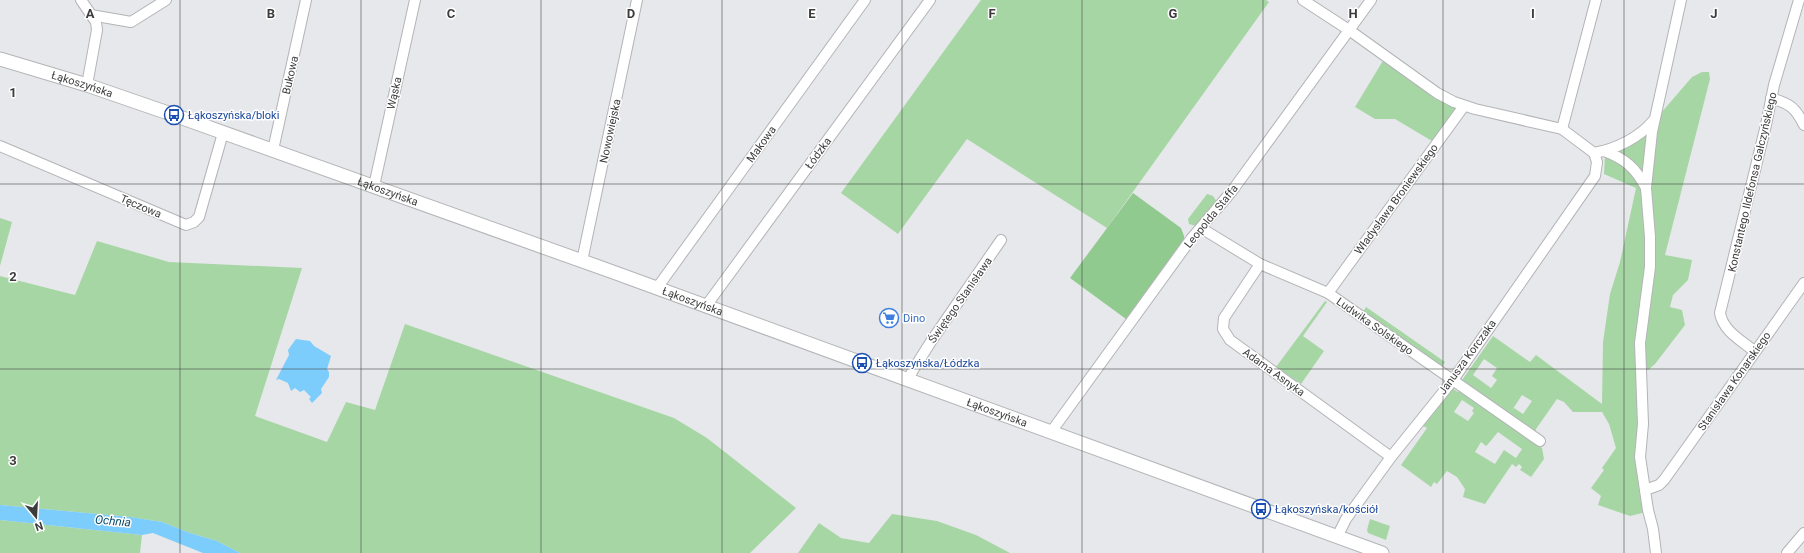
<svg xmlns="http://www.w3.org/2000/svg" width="1804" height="553" font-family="Roboto,sans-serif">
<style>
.green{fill:#a7d6a5;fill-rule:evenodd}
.forest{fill:#90ca8e}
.water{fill:#7cccfc}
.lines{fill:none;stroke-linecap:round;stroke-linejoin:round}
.minor-casing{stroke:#b3b4b7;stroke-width:12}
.tertiary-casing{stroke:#b3b4b7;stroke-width:15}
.minor{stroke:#fff;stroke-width:10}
.tertiary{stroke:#fff;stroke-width:13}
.grid{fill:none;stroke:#3c3c3d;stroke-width:1;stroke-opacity:0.55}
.labels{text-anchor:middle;stroke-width:3;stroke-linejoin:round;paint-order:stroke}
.street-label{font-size:11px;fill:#3c3c3d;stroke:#fff}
.transit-label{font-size:11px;fill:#164399;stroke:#fff;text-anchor:start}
.shop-label{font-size:11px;fill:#366cbe;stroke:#fff;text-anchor:start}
.water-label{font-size:12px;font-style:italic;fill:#064968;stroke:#fff}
.grid-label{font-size:13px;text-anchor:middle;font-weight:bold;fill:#3c3c3d;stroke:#fff;stroke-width:3;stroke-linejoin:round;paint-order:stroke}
</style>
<rect width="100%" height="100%" fill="#e7e8eb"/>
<g class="green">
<path d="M 981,0 L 1266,0 L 1269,2 L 1107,228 L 967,139 L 898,234 L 841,193 Z"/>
<path d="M 1384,59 L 1458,107 L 1432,141 L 1395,119 L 1375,119 L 1355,107 Z"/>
<path d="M 1702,72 L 1709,72 L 1710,79 L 1665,255 L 1692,260 L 1688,280 L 1673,295 L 1670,307 L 1682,310 L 1685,325 L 1655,364 L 1648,370 L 1646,369 L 1645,361 L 1650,189 L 1652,151 L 1661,113 L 1692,77 Z"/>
<path d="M 1650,129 L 1649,241 L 1639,341 L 1646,512 L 1630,516 L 1598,505 L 1601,496 L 1591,488 L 1604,470 L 1602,468 L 1616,448 L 1609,424 L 1602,412 L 1573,412 L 1564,402 L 1557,399 L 1536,429 L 1535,433 L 1462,380 L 1493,336 L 1530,362 L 1536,355 L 1602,404 L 1603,342 L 1610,294 L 1620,262 L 1636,188 L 1604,174 L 1605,155 ZM 1484,359 L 1497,368 L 1492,376 L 1497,380 L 1491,388 L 1473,375 ZM 1522,395 L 1532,401 L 1523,414 L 1514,408 L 1511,412 Z"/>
<path d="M 1207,194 L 1213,196 L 1217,202 L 1196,226 L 1189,224 L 1188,219 Z"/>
<path d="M 0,218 L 12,222 L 0,266 Z"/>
<path d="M 97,241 L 169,262 L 302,268 L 255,416 L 327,442 L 346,402 L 375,410 L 405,324 L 674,418 L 707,438 L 796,508 L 750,553 L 240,553 L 217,541 L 190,533 L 162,522 L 130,517 L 0,505 L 0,276 L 75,295 Z"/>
<path d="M 1325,301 L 1327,302 L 1303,336 L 1324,351 L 1301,384 L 1276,367 Z"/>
<path d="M 1366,307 L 1445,362 L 1442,367 L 1363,312 Z"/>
<path d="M 1452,388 L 1458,392 L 1460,390 L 1542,448 L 1544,459 L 1531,477 L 1520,470 L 1522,467 L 1519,464 L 1516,467 L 1512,464 L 1485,504 L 1463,497 L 1465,489 L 1457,477 L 1447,471 L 1437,484 L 1434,482 L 1431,487 L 1401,465 L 1427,428 L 1423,426 ZM 1462,400 L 1474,408 L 1472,411 L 1474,413 L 1468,421 L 1454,412 ZM 1498,432 L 1522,449 L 1516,458 L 1504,450 L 1495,464 L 1475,452 L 1481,442 L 1486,446 L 1489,443 Z"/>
<path d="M 892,514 L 937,521 L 976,535 L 1010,553 L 798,553 L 819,523 L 841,538 L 869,543 Z"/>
<path d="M 1370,519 L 1390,526 L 1386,540 L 1368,533 L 1367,530 Z"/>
<path d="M 0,520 L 142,535 L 140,553 L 0,553 Z"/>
</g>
<path class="forest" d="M 1133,193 L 1181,228 L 1184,236 L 1184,239 L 1126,319 L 1070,278 Z"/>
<g class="water">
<path d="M 296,339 L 310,341 L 314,346 L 331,356 L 327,369 L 329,372 L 329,377 L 321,389 L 322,393 L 312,403 L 309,399 L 311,397 L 304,390 L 300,392 L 295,388 L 291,391 L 288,383 L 279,379 L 276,380 L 289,355 L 288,350 Z"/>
<path d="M 0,505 L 130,517 L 162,522 L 190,533 L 217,541 L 240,553 L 203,553 L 153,533 L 142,535 L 0,520 Z"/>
</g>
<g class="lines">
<defs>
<g id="minor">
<path d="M 81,0 L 96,22 L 97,30 L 87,85"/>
<path d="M 1303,0 L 1349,30 L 1437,93 L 1454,102 L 1475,109 L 1562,129 L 1594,153 L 1597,162 L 1595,176 L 1453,380 L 1391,457 L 1346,519 L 1337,537"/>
<path d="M 91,15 L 131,22 L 166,0"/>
<path d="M 1771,98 C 1790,104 1795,107 1804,125"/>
<path d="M 1562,129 L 1596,0"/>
<path d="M 0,146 L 186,225 L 194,222 L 199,217 L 223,133"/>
<path d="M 273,150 L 306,0"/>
<path d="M 1604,151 C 1624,158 1636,168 1646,188"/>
<path d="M 1594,153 C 1616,149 1639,138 1654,120"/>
<path d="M 374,186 L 415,0"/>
<path d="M 1201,228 L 1260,264 L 1328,293 L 1540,441"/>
<path d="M 582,261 L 637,0"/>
<path d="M 1260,264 L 1224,318 L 1223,329 L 1230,340 L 1391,457"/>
<path d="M 657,288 L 865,0"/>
<path d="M 1328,293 L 1464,106"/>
<path d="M 706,306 L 930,0"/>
<path d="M 1754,351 C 1741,340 1723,331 1720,313 L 1766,125 L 1774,85 L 1799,0"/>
<path d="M 908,380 L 913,370 L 932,340 L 1001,240"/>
<path d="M 1051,432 L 1191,239 L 1232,191 L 1371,0"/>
<path d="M 1645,490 L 1659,485 L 1664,480 L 1804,283"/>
<path d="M 1656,553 L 1653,529 L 1648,510 L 1640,457 L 1643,424 L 1640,343 L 1650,267 L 1650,237 L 1646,188 L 1652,132 L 1681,0"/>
<path d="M 1787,553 L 1804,533"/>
</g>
<g id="tertiary">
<path id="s1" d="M 0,59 L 87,85 L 174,115 L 613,272 L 1382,553"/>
</g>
</defs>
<use href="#minor" class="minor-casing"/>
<use href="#tertiary" class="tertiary-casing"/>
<use href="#minor" class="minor"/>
<use href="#tertiary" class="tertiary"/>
</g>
<path class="grid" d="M 180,0 L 180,553M 361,0 L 361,553M 541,0 L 541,553M 722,0 L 722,553M 902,0 L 902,553M 1082,0 L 1082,553M 1263,0 L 1263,553M 1443,0 L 1443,553M 1624,0 L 1624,553M 0,184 L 1804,184M 0,369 L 1804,369"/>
<defs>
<symbol id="bus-ring" viewBox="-11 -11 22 22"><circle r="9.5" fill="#fff" stroke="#1a4fb4" stroke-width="1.5"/><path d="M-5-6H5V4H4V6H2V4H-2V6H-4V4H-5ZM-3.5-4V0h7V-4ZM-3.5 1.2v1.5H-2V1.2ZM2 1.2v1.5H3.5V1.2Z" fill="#1a4fb4"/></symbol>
<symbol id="supermarket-ring" viewBox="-11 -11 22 22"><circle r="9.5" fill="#fff" stroke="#3f7fe0" stroke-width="1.5"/><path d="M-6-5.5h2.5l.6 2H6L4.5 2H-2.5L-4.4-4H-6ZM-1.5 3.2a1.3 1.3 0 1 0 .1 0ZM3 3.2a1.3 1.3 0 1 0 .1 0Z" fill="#3f7fe0"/></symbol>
</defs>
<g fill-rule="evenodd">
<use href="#bus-ring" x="163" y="104" width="22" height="22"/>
<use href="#supermarket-ring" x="878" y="307" width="22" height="22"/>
<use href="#bus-ring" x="851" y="352" width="22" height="22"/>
<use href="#bus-ring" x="1250" y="498" width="22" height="22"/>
</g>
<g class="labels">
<g class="street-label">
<text transform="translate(290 75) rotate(-77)" y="4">Bukowa</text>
<text dy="4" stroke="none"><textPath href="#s1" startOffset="86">Łąkoszyńska</textPath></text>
<text transform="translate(394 93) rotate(-77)" y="4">Wąska</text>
<text transform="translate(610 131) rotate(-78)" y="4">Nowowiejska</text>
<text transform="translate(761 144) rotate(-54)" y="4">Makowa</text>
<text transform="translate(818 153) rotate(-54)" y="4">Łódzka</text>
<text transform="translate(1752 182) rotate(-77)" y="4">Konstantego Ildefonsa Gałczyńskiego</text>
<text dy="4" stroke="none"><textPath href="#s1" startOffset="410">Łąkoszyńska</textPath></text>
<text transform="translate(1396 199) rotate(-54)" y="4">Władysława Broniewskiego</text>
<text transform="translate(141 206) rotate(23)" y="4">Tęczowa</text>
<text transform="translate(1211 216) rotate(-51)" y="4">Leopolda Staffa</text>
<text transform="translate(960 300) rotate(-55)" y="4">Świętego Stanisława</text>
<text dy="4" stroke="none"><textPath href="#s1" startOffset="734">Łąkoszyńska</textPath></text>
<text transform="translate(1375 326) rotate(35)" y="4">Ludwika Solskiego</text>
<text transform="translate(1467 357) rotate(-54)" y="4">Janusza Korczaka</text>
<text transform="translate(1274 372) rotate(36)" y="4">Adama Asnyka</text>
<text transform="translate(1734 381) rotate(-55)" y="4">Stanisława Konarskiego</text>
<text dy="4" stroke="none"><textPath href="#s1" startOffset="1058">Łąkoszyńska</textPath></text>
</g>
<g class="transit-label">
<text x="188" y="119">Łąkoszyńska/bloki</text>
<text x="876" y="367">Łąkoszyńska/Łódzka</text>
<text x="1275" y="513">Łąkoszyńska/kościół</text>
</g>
<g class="shop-label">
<text x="903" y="322">Dino</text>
</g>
<g class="water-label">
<text transform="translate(113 521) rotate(5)" y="4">Ochnia</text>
</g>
</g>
<g class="grid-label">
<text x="90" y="18">A</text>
<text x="271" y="18">B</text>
<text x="451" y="18">C</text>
<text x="631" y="18">D</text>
<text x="812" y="18">E</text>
<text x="992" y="18">F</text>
<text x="1173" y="18">G</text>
<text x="1353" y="18">H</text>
<text x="1533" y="18">I</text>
<text x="1714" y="18">J</text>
<text x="13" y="97">1</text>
<text x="13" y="281">2</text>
<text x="13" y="465">3</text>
</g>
<g transform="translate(36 517) rotate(162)" stroke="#ffffff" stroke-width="3" paint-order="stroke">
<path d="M0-3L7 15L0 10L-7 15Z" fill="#3c3c3d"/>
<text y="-6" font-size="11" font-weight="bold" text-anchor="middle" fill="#3c3c3d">N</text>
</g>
</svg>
